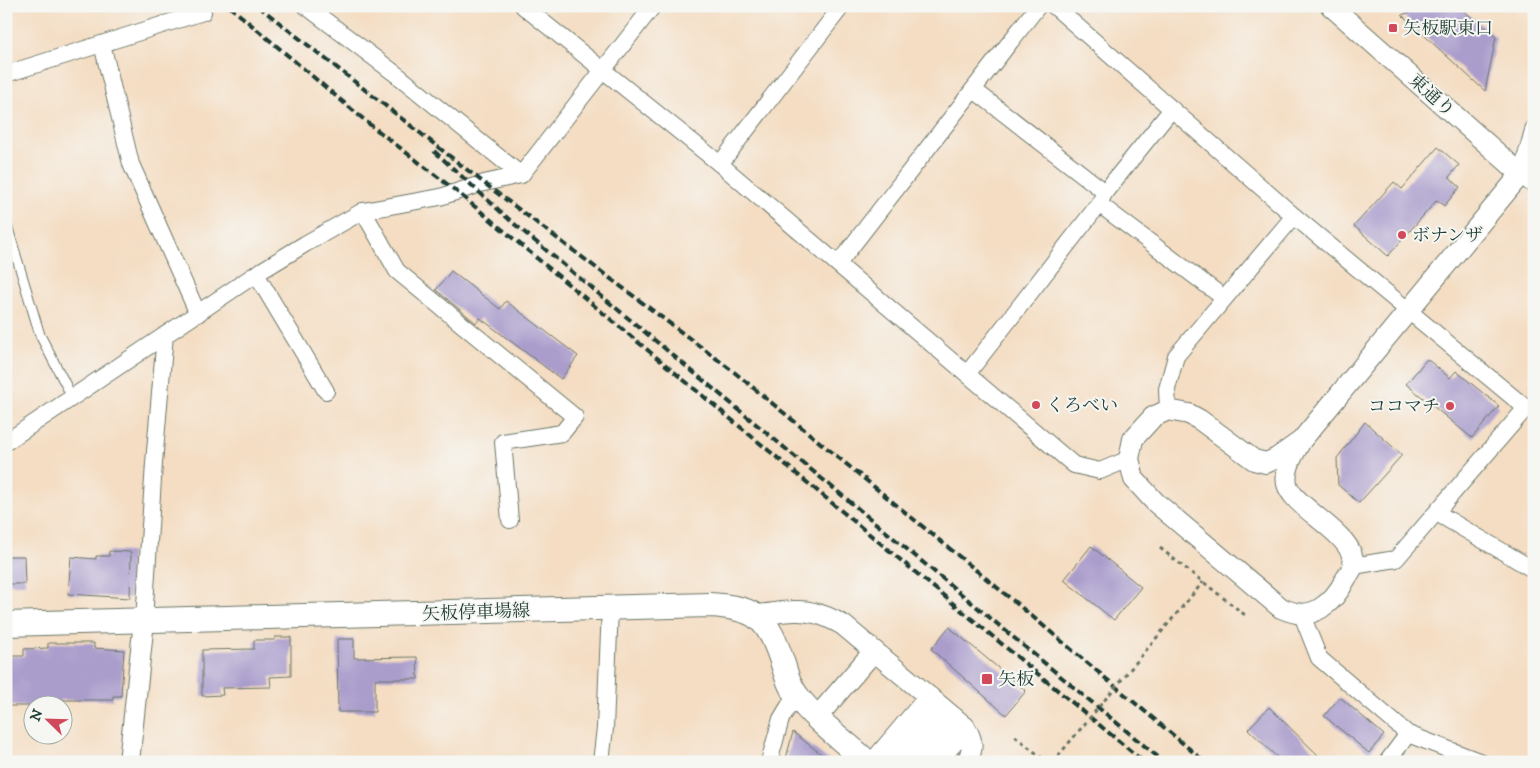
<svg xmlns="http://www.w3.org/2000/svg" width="1540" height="768" font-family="'IM FELL DW Pica','Noto Serif JP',serif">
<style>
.building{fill:#aa9dcc}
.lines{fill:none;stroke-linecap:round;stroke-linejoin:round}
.service-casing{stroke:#6a7566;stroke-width:11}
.minor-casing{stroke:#6a7566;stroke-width:18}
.tertiary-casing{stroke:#6a7566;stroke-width:22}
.secondary-casing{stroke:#6a7566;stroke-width:26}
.path{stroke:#6a7566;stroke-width:3;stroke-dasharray:4 4;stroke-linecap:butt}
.service{stroke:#fff;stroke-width:9}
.minor{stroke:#fff;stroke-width:16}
.tertiary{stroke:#fff;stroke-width:20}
.secondary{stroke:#fff;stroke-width:24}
.rail{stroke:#1f3d34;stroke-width:4;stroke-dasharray:8 4;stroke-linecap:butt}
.path-bridge{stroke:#6a7566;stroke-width:3;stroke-dasharray:4 4;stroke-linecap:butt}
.poi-dot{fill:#d1495b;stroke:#f6f6f2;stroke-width:2}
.labels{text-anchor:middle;stroke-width:4;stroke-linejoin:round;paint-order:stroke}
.poi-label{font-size:18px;fill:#1f3d34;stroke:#f6f6f2;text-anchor:start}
.street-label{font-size:18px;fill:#1f3d34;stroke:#f6f6f2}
</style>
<rect width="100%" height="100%" fill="#f6f6f2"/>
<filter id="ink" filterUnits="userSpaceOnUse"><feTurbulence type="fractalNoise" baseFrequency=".02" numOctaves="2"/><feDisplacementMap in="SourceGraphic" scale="10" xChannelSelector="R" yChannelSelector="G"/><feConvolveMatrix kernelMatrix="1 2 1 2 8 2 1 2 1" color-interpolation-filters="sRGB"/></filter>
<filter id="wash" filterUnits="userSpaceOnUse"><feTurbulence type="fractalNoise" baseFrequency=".0096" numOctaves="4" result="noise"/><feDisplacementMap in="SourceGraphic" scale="20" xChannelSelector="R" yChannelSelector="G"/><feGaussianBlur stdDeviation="1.12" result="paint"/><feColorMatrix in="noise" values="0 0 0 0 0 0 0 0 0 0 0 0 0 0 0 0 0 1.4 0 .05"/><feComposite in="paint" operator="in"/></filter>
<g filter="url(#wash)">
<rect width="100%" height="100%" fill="#f4ddc2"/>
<g id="blocks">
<g class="building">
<path d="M 1425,6 L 1458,6 L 1496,37 L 1485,91 L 1402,15 Z"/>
<path d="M 1438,147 L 1459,165 L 1449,177 L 1460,187 L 1444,206 L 1437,200 L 1388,256 L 1354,226 L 1394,182 L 1402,189 Z"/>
<path d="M 451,271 L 500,309 L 506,301 L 578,356 L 561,379 L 480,318 L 476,323 L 436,290 Z"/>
<path d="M 1427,359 L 1450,378 L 1456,371 L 1499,406 L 1472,438 L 1406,384 Z"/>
<path d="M 1365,422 L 1402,455 L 1359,503 L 1338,485 L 1337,458 Z"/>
<path d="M 1091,546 L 1141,587 L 1114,620 L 1064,580 Z"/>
<path d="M 109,551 L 131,552 L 130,598 L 68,594 L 71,557 L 96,559 L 96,556 L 109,556 Z"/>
<path d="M 6,556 L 24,556 L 25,584 L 6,584 Z"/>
<path d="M 949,627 L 1026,691 L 1006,715 L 931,649 Z"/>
<path d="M 275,637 L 291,637 L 291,676 L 270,677 L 271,687 L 222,688 L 223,695 L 202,696 L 202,650 L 254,649 L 254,640 L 275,640 Z"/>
<path d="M 337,639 L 354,639 L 354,658 L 417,657 L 418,679 L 375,679 L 375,712 L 338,712 Z"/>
<path d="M 48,643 L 94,643 L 94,648 L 124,650 L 121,696 L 113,696 L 113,700 L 60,700 L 60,706 L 6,706 L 6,656 L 24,656 L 24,649 L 48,648 Z"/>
<path d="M 1340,697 L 1384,735 L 1369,753 L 1324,716 Z"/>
<path d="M 1269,707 L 1325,762 L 1282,762 L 1248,729 Z"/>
<path d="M 793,732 L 831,762 L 785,762 Z"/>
</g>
</g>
</g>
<g filter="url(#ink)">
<use href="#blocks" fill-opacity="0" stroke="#6a7566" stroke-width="1"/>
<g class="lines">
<defs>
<path id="service" d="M 6,222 L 40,335 L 72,397"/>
<g id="minor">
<path d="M 306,6 L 401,78 L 521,175"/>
<path d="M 523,6 L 720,164 L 1074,465 L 1100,471 L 1129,459"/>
<path d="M 1054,6 L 1294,216 L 1526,408 L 1534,411"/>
<path d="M 102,44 L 131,164 L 198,314"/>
<path d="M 6,74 L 203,12"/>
<path d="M 974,90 L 1105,192"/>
<path d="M 720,164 L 842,6"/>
<path d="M 1521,174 L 1534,127"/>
<path d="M 1099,204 L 1224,298"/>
<path d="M 363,211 L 397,271 L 575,417 L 562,433 L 503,442 L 510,520"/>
<path d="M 838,264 L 1038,6"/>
<path d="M 256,274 L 326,391"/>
<path d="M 967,374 L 1099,204 L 1105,192 L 1172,109"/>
<path d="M 1168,410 L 1167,389 L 1176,356 L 1294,216"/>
<path d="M 6,442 L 256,274 L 305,244 L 363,211 L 440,197 L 484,183 L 521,175 L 653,6"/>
<path d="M 1437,513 L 1534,570"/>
<path d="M 1353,566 L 1396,559 L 1526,408"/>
<path d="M 1302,615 L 1319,658 L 1408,734 L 1481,762"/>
<path d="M 144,621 L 154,463 L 165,335"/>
<path d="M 601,762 L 605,728 L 610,608"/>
<path d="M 769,762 L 781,719 L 796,694"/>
<path d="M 1387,762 L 1408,734"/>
</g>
<g id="tertiary">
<path d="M 1331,6 L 1521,174 L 1534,183"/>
<path d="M 1301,441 L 1277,458 L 1266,463 L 1254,460 L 1200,420 L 1189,414 L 1168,410 L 1153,417 L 1133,439 L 1129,459 L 1134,479 L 1155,502 L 1281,608 C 1295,614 1307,617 1321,608 C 1332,601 1339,592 1345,580 C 1347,576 1352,570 1353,566 C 1358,535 1293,509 1287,484 C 1284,469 1294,453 1301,441 L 1521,174"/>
<path d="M 756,615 C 774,614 796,608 814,613 C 825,615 834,620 843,625 L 965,727 C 973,740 974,748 967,762"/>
<path d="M 817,717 L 874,651"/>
<path d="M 129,762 L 144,621"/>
<path d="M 874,762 L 929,697"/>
<path d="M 897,762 L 941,707"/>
<path d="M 916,762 L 953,717"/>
<path d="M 937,762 L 965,727"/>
</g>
<path id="secondary" d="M 6,624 L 710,605 C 759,608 768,619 783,664 C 786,675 790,687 797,696 C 814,719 845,742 867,762"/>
</defs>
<use href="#service" class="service-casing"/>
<use href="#minor" class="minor-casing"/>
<use href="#tertiary" class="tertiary-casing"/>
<use href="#secondary" class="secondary-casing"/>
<g class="path">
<path d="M 1160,548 L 1245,615"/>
<path d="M 1015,736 L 1047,762"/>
</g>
<use href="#service" class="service"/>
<use href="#minor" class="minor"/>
<use href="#tertiary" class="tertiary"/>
<use href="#secondary" class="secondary"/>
<g class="rail">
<path d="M 229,6 L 368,123 L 456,191 L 1144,762"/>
<path d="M 258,6 L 484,183 L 734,372 L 1027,612 L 1205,762"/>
<path d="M 434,151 L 512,222 L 1164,762"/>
</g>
<path class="path-bridge" d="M 1053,762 L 1203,582"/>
</g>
</g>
<g class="poi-dot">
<rect x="1388" y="23" width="10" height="10" rx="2.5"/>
<circle cx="1402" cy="235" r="5"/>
<circle cx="1036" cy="405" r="5"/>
<circle cx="1450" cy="406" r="5"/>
<rect x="981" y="673" width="12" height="12" rx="2.5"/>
</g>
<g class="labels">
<g class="poi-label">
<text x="1403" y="34">矢板駅東口</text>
<text x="1412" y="241">ボナンザ</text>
<text x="1046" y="411">くろべい</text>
<text x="1440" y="412" text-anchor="end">ココマチ</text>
<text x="998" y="685">矢板</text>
</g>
<g class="street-label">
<text transform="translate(1432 95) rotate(42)" y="6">東通り</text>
<text transform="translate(476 612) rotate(-2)" y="6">矢板停車場線</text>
</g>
</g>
<rect width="1540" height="768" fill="none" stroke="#f6f6f2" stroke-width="25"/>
<g transform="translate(48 720) rotate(293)"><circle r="24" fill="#f6f6f2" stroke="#a0aca6"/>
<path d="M0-4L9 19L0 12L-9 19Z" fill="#d1495b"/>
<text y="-8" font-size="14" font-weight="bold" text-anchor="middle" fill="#1f3d34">N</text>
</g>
</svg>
